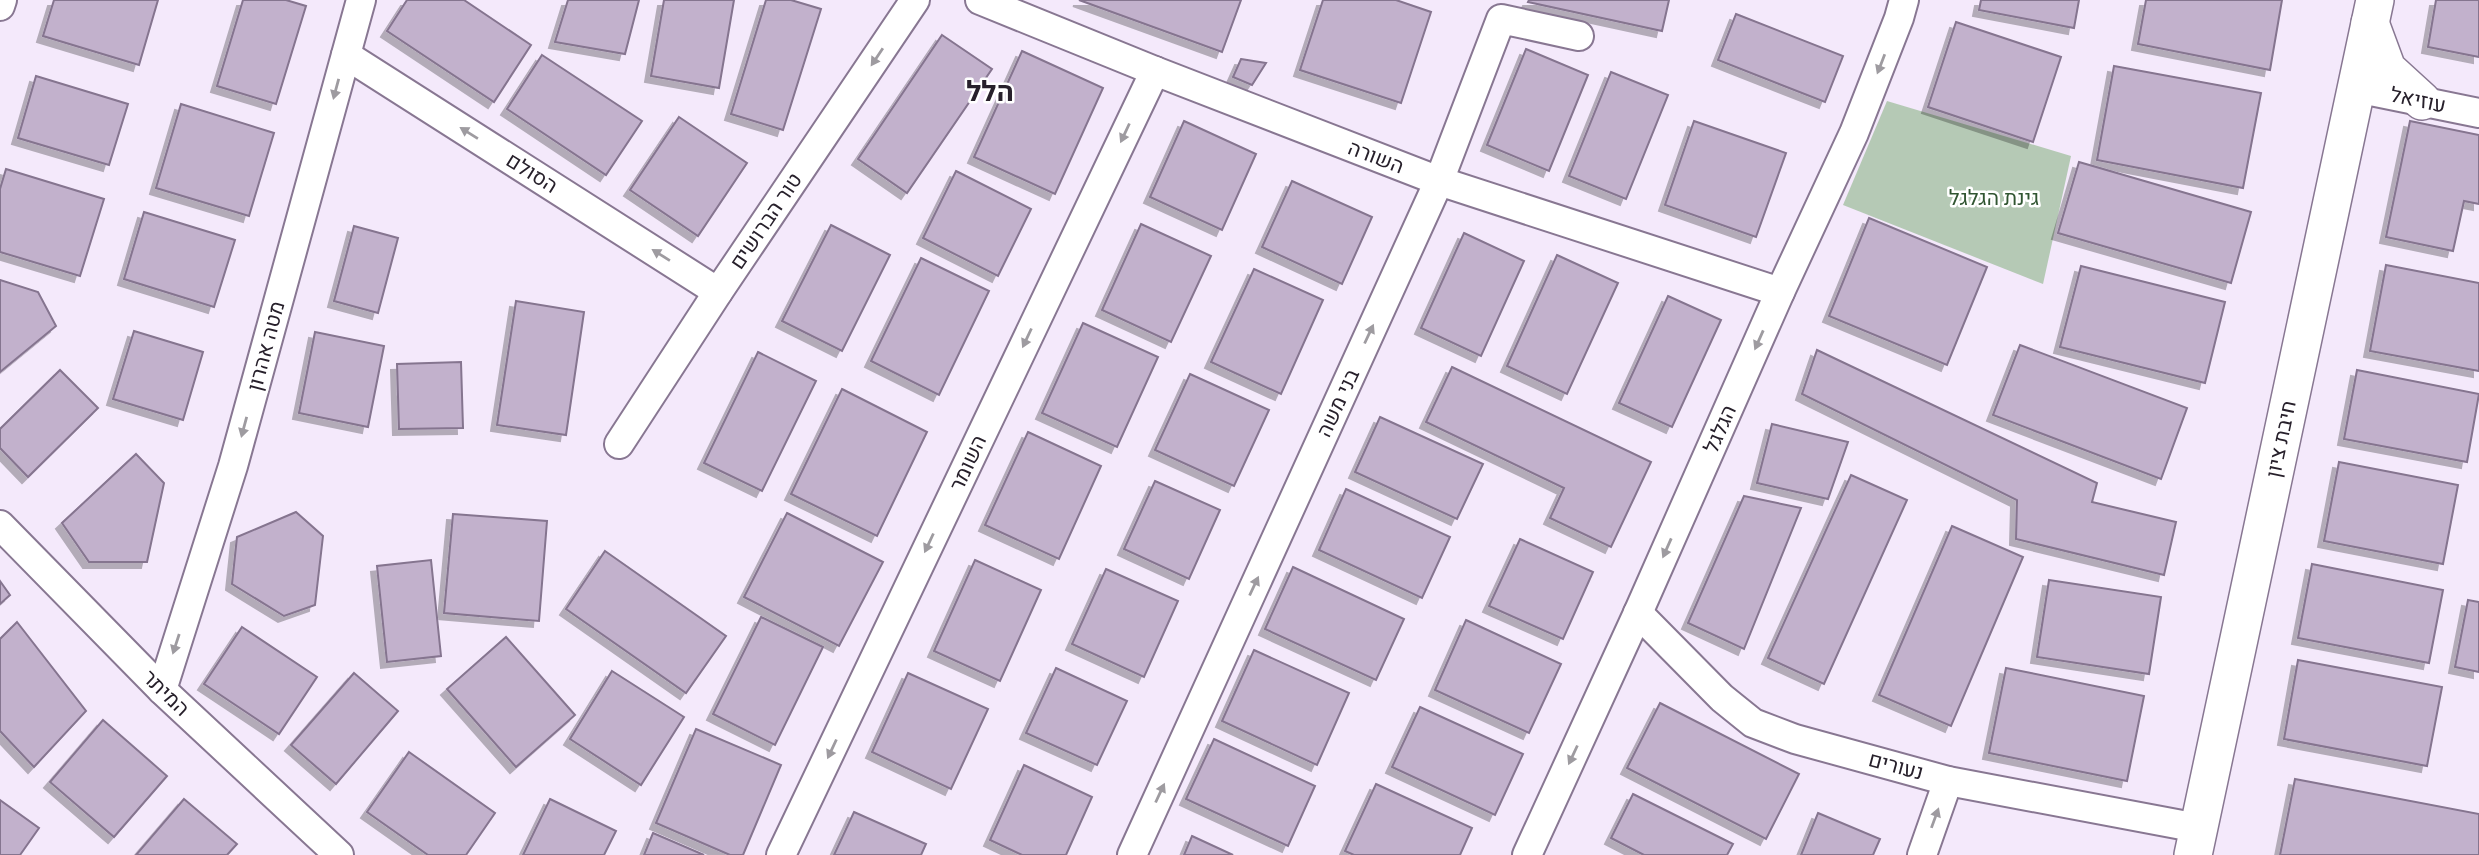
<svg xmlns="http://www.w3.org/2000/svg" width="2479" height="855" font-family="'IBM Plex Sans',Heebo,sans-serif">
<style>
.green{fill:#b5c9b5}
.building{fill:#c2b1cc;stroke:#85748f;stroke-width:2;filter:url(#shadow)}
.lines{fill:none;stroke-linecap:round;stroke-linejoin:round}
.minor-casing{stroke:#887792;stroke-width:32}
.tertiary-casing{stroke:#887792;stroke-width:40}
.minor{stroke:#fff;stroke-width:28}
.tertiary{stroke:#fff;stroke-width:37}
.oneway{fill:#9e9ba0}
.labels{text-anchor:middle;stroke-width:5;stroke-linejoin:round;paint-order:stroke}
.street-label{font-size:21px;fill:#27202b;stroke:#fff}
.park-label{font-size:21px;fill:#315532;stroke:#fff}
.district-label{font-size:28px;font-weight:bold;fill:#27202b;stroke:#fff}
</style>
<defs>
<filter id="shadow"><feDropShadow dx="-6" dy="6" stdDeviation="0" flood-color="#0004"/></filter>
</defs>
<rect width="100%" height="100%" fill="#f4e9fb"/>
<path class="green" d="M 1887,101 L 2071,156 L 2043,284 L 1843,205 Z"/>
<g class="building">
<path d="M 54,0 L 158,0 L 139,65 L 43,36 Z"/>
<path d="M 243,0 L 286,0 L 306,6 L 276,104 L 217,86 Z"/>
<path d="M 407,0 L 464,0 L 531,45 L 494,102 L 387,31 Z"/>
<path d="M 568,0 L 639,0 L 625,54 L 555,42 Z"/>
<path d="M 664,0 L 734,0 L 719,88 L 651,76 Z"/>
<path d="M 766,0 L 791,0 L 821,9 L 783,130 L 731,114 Z"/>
<path d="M 1079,0 L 1241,0 L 1222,52 Z"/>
<path d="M 1323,0 L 1396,0 L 1431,12 L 1401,103 L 1300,70 Z"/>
<path d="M 1529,0 L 1669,0 L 1662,31 L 1528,2 Z"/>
<path d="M 1981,0 L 2079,0 L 2074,28 L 1979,10 Z"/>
<path d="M 2146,0 L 2282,0 L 2270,70 L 2138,44 Z"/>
<path d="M 2436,0 L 2479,0 L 2479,57 L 2428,47 Z"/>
<path d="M 1736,14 L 1843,56 L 1825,102 L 1718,60 Z"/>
<path d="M 1956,22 L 2061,57 L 2033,142 L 1928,107 Z"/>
<path d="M 942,35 L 992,69 L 907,193 L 858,159 Z"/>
<path d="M 1526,49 L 1588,75 L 1549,171 L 1487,145 Z"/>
<path d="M 1022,51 L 1103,88 L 1055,194 L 974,157 Z"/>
<path d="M 542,55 L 642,121 L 606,175 L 507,109 Z"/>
<path d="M 1241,59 L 1266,63 L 1252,85 L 1233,77 Z"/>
<path d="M 2114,66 L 2261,93 L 2243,188 L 2097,160 Z"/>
<path d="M 1611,72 L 1668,95 L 1626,199 L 1569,176 Z"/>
<path d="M 36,76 L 128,104 L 109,165 L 18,138 Z"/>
<path d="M 181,104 L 274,133 L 249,216 L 156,188 Z"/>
<path d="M 679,117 L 747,163 L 698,236 L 630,190 Z"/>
<path d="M 1184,121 L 1256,154 L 1222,230 L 1150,197 Z"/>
<path d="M 1694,121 L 1786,153 L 1756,237 L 1665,205 Z"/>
<path d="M 2410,121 L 2479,135 L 2479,204 L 2464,201 L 2453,251 L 2386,237 Z"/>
<path d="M 2079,162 L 2251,212 L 2231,283 L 2058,233 Z"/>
<path d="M 6,169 L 104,199 L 80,276 L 0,252 L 0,189 Z"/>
<path d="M 956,171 L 1031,209 L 998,276 L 923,238 Z"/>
<path d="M 1292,181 L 1372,217 L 1342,284 L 1262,247 Z"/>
<path d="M 144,212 L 235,240 L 214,307 L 124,279 Z"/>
<path d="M 1869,218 L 1987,267 L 1947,365 L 1829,316 Z"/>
<path d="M 1141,224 L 1211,256 L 1171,342 L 1102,310 Z"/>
<path d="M 831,225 L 890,255 L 842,351 L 782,321 Z"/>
<path d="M 354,226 L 398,238 L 378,313 L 334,301 Z"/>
<path d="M 1464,233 L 1524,261 L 1481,356 L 1421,328 Z"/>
<path d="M 1557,255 L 1618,283 L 1567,394 L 1507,366 Z"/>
<path d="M 921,258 L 989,291 L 939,395 L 871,361 Z"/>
<path d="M 2386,265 L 2479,283 L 2479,371 L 2370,351 Z"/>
<path d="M 2081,266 L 2225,302 L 2205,383 L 2060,347 Z"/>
<path d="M 1254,269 L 1323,300 L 1281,394 L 1211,362 Z"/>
<path d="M 0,280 L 38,292 L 56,326 L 0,372 Z"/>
<path d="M 1668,296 L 1721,320 L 1672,427 L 1619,403 Z"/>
<path d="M 516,301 L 584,312 L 566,435 L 497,425 Z"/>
<path d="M 1083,323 L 1158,357 L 1117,447 L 1042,413 Z"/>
<path d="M 134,331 L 203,352 L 183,420 L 113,399 Z"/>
<path d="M 315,332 L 384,346 L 368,427 L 299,413 Z"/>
<path d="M 2020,345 L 2187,408 L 2161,479 L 1993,415 Z"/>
<path d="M 1817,350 L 2097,483 L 2092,502 L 2176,522 L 2164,575 L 2016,539 L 2017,500 L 1802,394 Z"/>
<path d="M 758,352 L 816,381 L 762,491 L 704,463 Z"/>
<path d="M 461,362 L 463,428 L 399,429 L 397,364 Z"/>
<path d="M 1452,367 L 1651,462 L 1611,547 L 1550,518 L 1564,488 L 1426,422 Z"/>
<path d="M 60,370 L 98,408 L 28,477 L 0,448 L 0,429 Z"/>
<path d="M 2357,370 L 2479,394 L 2467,462 L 2344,439 Z"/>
<path d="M 1190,374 L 1269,410 L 1234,486 L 1155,450 Z"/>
<path d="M 842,389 L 927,432 L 877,536 L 791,494 Z"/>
<path d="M 1380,417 L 1483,464 L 1457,519 L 1355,472 Z"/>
<path d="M 1772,424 L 1848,442 L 1828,499 L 1757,483 Z"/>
<path d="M 1028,432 L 1101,466 L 1059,559 L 985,525 Z"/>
<path d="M 136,454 L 164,483 L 147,562 L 89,562 L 62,523 Z"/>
<path d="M 2339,462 L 2458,485 L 2443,564 L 2324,541 Z"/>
<path d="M 1851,475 L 1907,500 L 1824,684 L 1768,658 Z"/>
<path d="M 1155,481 L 1220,510 L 1189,579 L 1124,549 Z"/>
<path d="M 1346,489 L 1450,537 L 1422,598 L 1319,550 Z"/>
<path d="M 1744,496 L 1801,508 L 1744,649 L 1688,623 Z"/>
<path d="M 296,512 L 323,536 L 315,605 L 284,616 L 232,584 L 237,537 Z"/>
<path d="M 787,513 L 883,562 L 839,646 L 744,597 Z"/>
<path d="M 453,514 L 547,521 L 539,621 L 444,613 Z"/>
<path d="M 1952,526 L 2023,557 L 1951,726 L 1879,695 Z"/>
<path d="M 1520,539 L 1593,572 L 1563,639 L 1489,606 Z"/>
<path d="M 605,551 L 726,636 L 686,693 L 566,609 Z"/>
<path d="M 431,560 L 441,656 L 387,662 L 377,566 Z"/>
<path d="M 975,560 L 1041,590 L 1000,681 L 934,651 Z"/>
<path d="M 2312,564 L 2443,590 L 2429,663 L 2298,638 Z"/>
<path d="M 1293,567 L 1404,619 L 1376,680 L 1265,629 Z"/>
<path d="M 1106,569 L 1178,601 L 1144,677 L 1072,644 Z"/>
<path d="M 2049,580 L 2161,597 L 2149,674 L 2037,657 Z"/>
<path d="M 0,581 L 10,595 L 0,604 Z"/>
<path d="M 2468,600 L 2479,602 L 2479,672 L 2455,667 Z"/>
<path d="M 761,617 L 823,647 L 775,745 L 713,714 Z"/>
<path d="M 1466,620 L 1561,664 L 1529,733 L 1435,690 Z"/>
<path d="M 17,622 L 86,711 L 34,767 L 0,731 L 0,639 Z"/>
<path d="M 242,627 L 317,677 L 279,734 L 204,684 Z"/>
<path d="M 506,637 L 575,715 L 516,767 L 447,689 Z"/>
<path d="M 1254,650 L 1349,693 L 1317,765 L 1222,721 Z"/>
<path d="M 2298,660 L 2442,687 L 2427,766 L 2284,739 Z"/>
<path d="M 1056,668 L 1127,701 L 1097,765 L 1026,733 Z"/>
<path d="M 2006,668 L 2144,696 L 2127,781 L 1989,753 Z"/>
<path d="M 612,671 L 684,717 L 641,785 L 570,739 Z"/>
<path d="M 354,673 L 398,711 L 336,784 L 291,745 Z"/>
<path d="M 908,673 L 988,709 L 951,789 L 872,752 Z"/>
<path d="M 1660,703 L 1799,774 L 1766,839 L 1627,768 Z"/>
<path d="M 1420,707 L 1523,754 L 1495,815 L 1392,767 Z"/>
<path d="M 103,720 L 167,776 L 114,837 L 50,782 Z"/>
<path d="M 696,729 L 781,765 L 743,855 L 730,855 L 656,823 Z"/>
<path d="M 1214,739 L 1315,786 L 1288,846 L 1186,799 Z"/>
<path d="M 409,752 L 495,813 L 466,855 L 428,855 L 367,812 Z"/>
<path d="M 1024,765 L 1092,797 L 1066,855 L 1022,855 L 990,840 Z"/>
<path d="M 2295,779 L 2479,814 L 2479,855 L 2280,855 Z"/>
<path d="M 1376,784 L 1472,828 L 1460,855 L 1354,855 L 1345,851 Z"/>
<path d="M 1633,794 L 1733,844 L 1727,855 L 1644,855 L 1611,838 Z"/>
<path d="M 184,799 L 237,844 L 227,855 L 136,855 Z"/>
<path d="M 550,799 L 616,831 L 604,855 L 523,855 Z"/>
<path d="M 0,800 L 39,828 L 20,855 L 0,855 Z"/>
<path d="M 854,812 L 926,844 L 921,855 L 834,855 Z"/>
<path d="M 1818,813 L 1880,839 L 1873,855 L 1801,855 Z"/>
<path d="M 653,833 L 704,855 L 644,855 Z"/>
<path d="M 1192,836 L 1233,855 L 1184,855 Z"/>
</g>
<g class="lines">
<defs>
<g id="minor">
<path d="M 980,0 L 1155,71 L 1439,181 L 1780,292"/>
<path d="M 0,6 L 2,0"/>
<path d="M 346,55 L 718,292"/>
<path d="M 2356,88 L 2479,113"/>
<path d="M 619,444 L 718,292 L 915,0"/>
<path d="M 0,525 L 162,690 L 339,855"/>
<path d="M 1638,613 L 1722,698 L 1753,723 L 1795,739 L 1948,781 L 2198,828"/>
<path d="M 162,690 L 233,466 L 361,0"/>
<path d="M 781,855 L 1155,71"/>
<path d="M 1132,855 L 1439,181 L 1501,19 L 1579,36"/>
<path d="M 1527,855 L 1638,613 L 1780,292 L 1854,133 L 1899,18 L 1904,0"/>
<path d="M 1922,855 L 1948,781"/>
</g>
<g id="tertiary">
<path d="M 2370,23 L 2387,69 L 2422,101"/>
<path d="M 2193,855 L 2375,0"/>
</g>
</defs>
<use href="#minor" class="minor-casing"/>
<use href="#tertiary" class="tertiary-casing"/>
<use href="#minor" class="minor"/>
<use href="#tertiary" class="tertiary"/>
</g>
<defs><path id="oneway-solid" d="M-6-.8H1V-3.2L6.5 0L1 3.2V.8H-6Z" transform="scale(1.75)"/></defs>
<g class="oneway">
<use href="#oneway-solid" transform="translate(877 57) rotate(124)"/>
<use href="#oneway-solid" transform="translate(1881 64) rotate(111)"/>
<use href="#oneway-solid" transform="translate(336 89) rotate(105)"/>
<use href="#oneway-solid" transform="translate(469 133) rotate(-148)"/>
<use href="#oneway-solid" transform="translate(1125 133) rotate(115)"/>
<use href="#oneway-solid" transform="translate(661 255) rotate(-148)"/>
<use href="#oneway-solid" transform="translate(1369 334) rotate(-65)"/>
<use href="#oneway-solid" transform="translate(1027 338) rotate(115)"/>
<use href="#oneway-solid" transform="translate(1759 340) rotate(114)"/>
<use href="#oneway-solid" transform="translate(244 427) rotate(105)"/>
<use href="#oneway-solid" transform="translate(929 543) rotate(115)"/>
<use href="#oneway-solid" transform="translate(1667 548) rotate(114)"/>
<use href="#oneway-solid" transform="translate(1254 586) rotate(-65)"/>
<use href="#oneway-solid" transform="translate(176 644) rotate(108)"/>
<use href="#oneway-solid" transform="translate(832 749) rotate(115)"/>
<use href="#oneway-solid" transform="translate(1573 755) rotate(115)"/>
<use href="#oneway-solid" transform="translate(1160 793) rotate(-65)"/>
<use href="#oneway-solid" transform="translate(1935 818) rotate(-70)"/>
</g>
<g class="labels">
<g class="street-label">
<text transform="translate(2418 100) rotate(12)" y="7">עוזיאל</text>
<text transform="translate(1376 157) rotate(21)" y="7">השורה</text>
<text transform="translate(532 173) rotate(32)" y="7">הסולם</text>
<text transform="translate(766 221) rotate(-56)" y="7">טור הברושים</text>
<text transform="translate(266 346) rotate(-75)" y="7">מטה אהרון</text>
<text transform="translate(1338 403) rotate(-65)" y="7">בני משה</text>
<text transform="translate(1720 429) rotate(-66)" y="7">הגלגל</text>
<text transform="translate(2281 439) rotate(-78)" y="7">חיבת ציון</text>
<text transform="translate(968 463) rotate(-65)" y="7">השומר</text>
<text transform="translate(166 693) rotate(44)" y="7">המיתר</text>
<text transform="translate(1896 766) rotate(15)" y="7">נעורים</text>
</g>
<g class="park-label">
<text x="1994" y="205">גינת הגלגל</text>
</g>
<g class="district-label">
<text x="990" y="101">הלל</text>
</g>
</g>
</svg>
